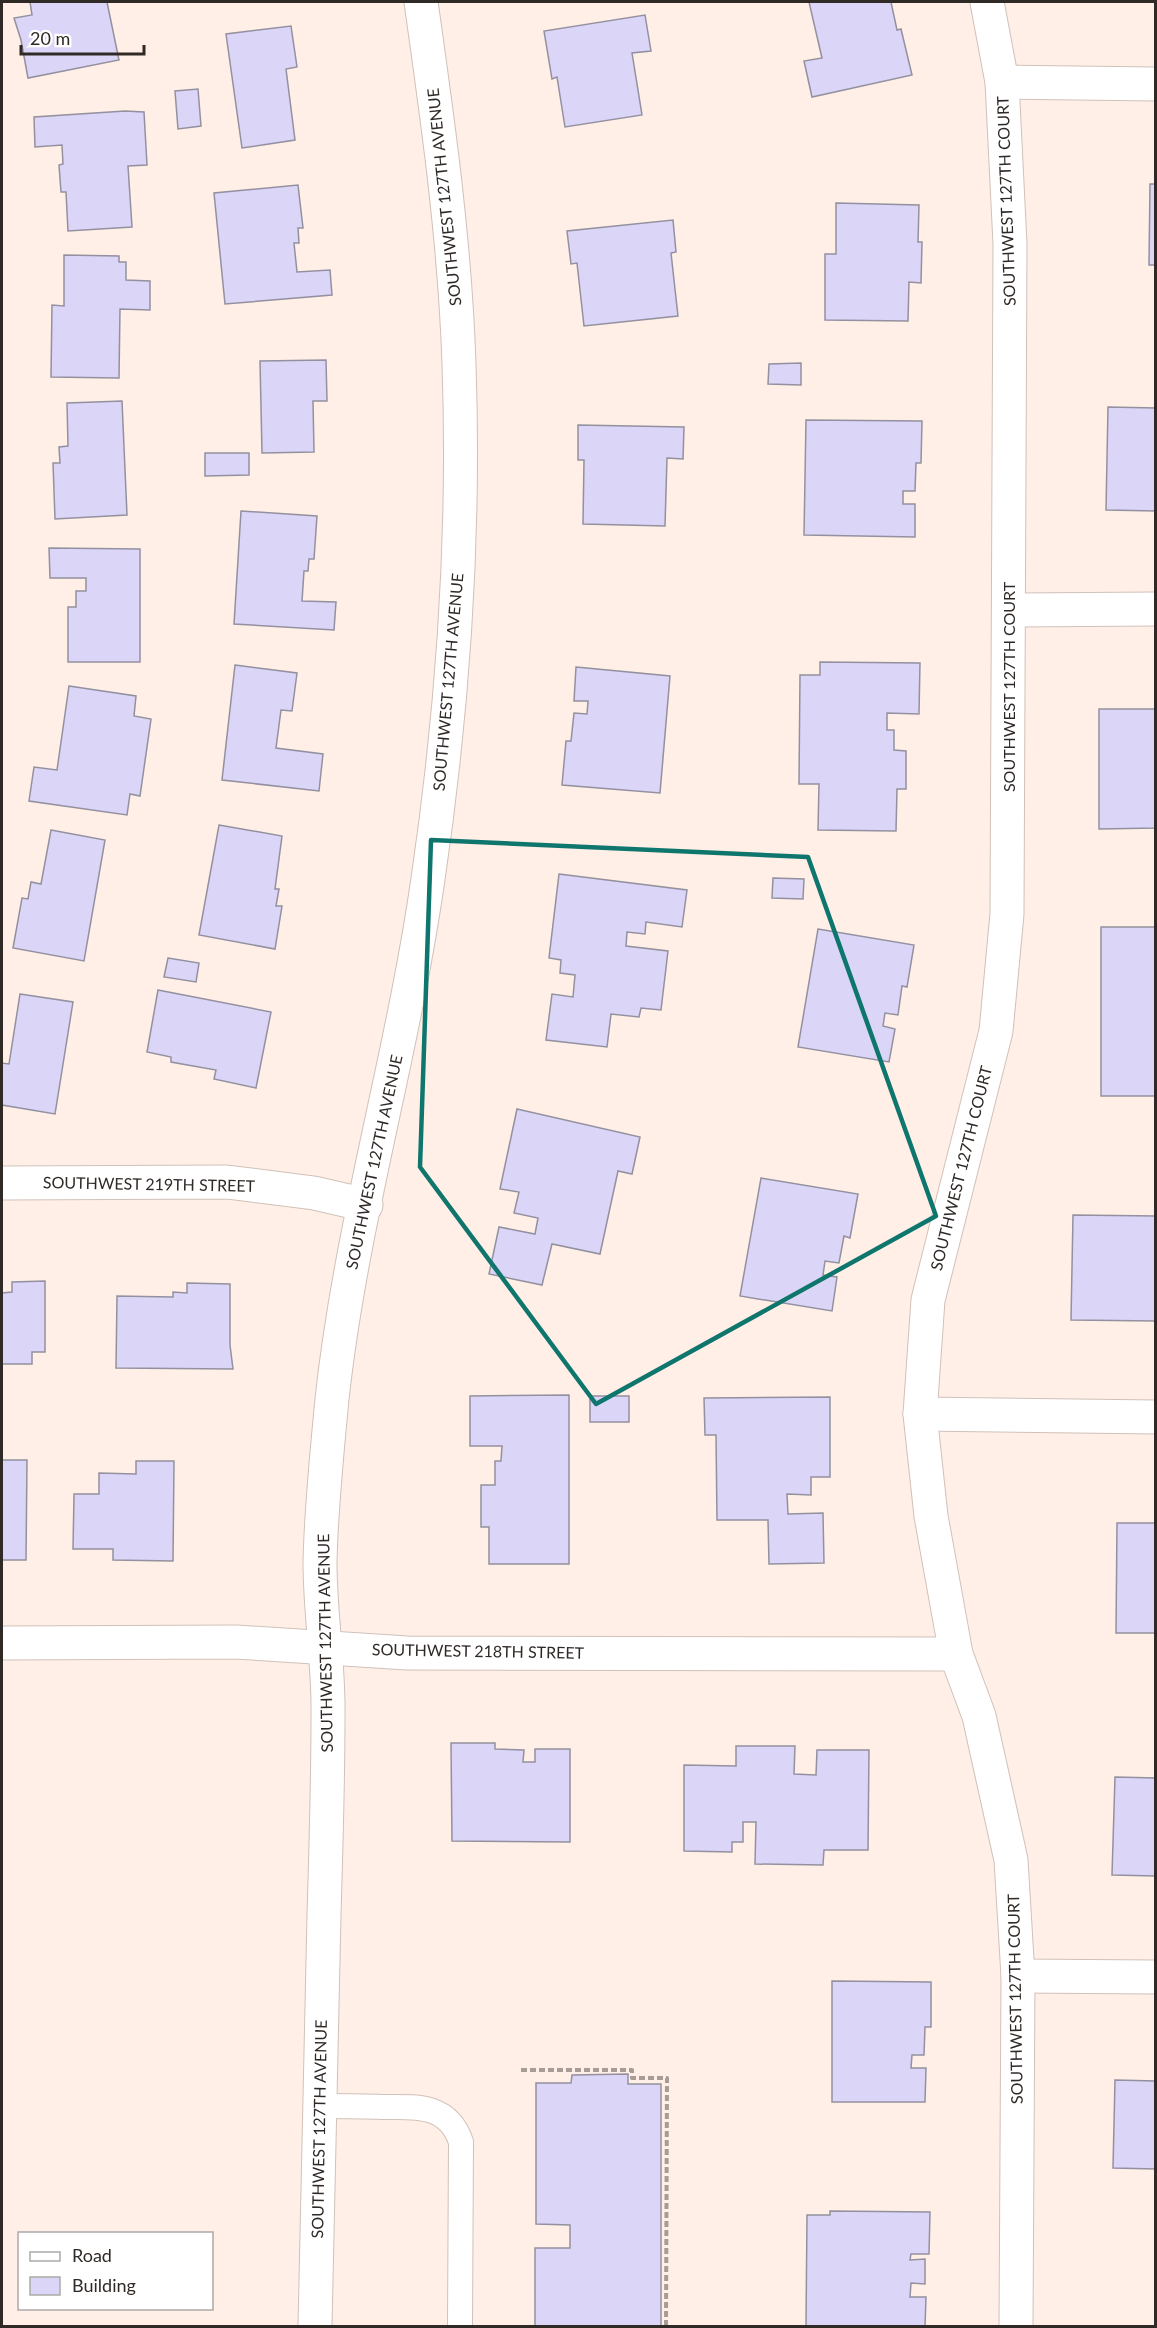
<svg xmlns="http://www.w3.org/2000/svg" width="1157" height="2328" font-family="Lato,sans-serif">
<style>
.building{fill:#dbd5f7;stroke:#93919f;stroke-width:1.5}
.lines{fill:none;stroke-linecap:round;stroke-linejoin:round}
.lane-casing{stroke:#d0c1b9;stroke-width:26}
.street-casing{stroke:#d0c1b9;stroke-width:35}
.path{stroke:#a79c96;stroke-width:4;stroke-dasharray:6 3;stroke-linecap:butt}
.lane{stroke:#fff;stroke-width:24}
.street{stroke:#fff;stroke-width:33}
.marked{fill:none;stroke:#0f766e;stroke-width:4.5;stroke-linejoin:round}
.labels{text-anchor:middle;stroke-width:4.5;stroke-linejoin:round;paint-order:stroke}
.street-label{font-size:16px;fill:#302a27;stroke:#fff}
</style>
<rect width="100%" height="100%" fill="#ffefe7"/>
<g class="building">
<path d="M 30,2 L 107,2 L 119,60 L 28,78 L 21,40 L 14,18 L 32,15 Z"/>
<path d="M 809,2 L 891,2 L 897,30 L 901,29 L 912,75 L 812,97 L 804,61 L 822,58 Z"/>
<path d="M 645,15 L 651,51 L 632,53 L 642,115 L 565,127 L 557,77 L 552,79 L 544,31 Z"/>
<path d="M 291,26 L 297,67 L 286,69 L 295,140 L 242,148 L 226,34 Z"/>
<path d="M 198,89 L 201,126 L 178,129 L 175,91 Z"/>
<path d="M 125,111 L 144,112 L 147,165 L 128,166 L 132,227 L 68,231 L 66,192 L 61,192 L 59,165 L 63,164 L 62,145 L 35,147 L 34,117 Z"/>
<path d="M 1150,184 L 1156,184 L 1156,265 L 1149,265 Z"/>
<path d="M 298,185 L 303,228 L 298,228 L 299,243 L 294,243 L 297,272 L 330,270 L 332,295 L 225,304 L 214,193 Z"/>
<path d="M 836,203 L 919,205 L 918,242 L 922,242 L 921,283 L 909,282 L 908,321 L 825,320 L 825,254 L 836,254 Z"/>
<path d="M 673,220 L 676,252 L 671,253 L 678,316 L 584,326 L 577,263 L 571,264 L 567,231 Z"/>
<path d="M 64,255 L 119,256 L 119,262 L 126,262 L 126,280 L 150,281 L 150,310 L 120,309 L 119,378 L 51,377 L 52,305 L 64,306 Z"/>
<path d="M 326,360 L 327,401 L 313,401 L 314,452 L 262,453 L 260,361 Z"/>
<path d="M 801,363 L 801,385 L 768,384 L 769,364 Z"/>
<path d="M 122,401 L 127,515 L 55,519 L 53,463 L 60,463 L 59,447 L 68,446 L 67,403 Z"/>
<path d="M 1108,407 L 1156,408 L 1156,511 L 1106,510 Z"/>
<path d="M 806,420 L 922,421 L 921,463 L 916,463 L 915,491 L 903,491 L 903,504 L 915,504 L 915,537 L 804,535 Z"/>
<path d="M 578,425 L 684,427 L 683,459 L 667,458 L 665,526 L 583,524 L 584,460 L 578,460 Z"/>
<path d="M 205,453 L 249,453 L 249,475 L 205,476 Z"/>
<path d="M 241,511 L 317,516 L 314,559 L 309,559 L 308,571 L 304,571 L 302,601 L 336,602 L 334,630 L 234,624 Z"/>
<path d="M 49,548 L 140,549 L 140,662 L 68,662 L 68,607 L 76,607 L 76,591 L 86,591 L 86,578 L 50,578 Z"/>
<path d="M 820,662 L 920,663 L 919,714 L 887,713 L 887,730 L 894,730 L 894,750 L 906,751 L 906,789 L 897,789 L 896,831 L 818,830 L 819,784 L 799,784 L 800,675 L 820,675 Z"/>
<path d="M 235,665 L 297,673 L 292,711 L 281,710 L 276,748 L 323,754 L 319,791 L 222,780 Z"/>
<path d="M 576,667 L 670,676 L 660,793 L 562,785 L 566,741 L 571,741 L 574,713 L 587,714 L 588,701 L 574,701 Z"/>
<path d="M 69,686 L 136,696 L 134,716 L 151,719 L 140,796 L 130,794 L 127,815 L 29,801 L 34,767 L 57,770 Z"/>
<path d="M 1099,709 L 1156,709 L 1156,828 L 1099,829 Z"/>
<path d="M 219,825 L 282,836 L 275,889 L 279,889 L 276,906 L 282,906 L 275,949 L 199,935 Z"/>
<path d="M 51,830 L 105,840 L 84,961 L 13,948 L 22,898 L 28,899 L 31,882 L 41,884 Z"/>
<path d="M 559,874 L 687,890 L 682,927 L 646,922 L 645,934 L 627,932 L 626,946 L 668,951 L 661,1010 L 641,1008 L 639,1017 L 611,1014 L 607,1047 L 546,1040 L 552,994 L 573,997 L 575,975 L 560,973 L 561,960 L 549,958 Z"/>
<path d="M 773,878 L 804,879 L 803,899 L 772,898 Z"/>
<rect x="1101" y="927" width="55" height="169"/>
<path d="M 818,929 L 914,945 L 907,987 L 902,986 L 898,1015 L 885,1013 L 883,1026 L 895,1029 L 889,1062 L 798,1047 Z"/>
<path d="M 168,958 L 199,963 L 196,982 L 164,977 Z"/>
<path d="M 158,990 L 271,1012 L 256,1088 L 214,1079 L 216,1070 L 171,1062 L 171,1057 L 147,1052 Z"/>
<path d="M 20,994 L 73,1002 L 55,1114 L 2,1105 L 2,1063 L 9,1064 Z"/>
<path d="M 517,1109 L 640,1137 L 632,1174 L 618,1171 L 600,1254 L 552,1244 L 542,1285 L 489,1274 L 499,1227 L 535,1234 L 538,1218 L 514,1213 L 519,1192 L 500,1189 Z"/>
<path d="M 761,1178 L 858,1194 L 850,1238 L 844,1236 L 839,1263 L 825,1261 L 823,1275 L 837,1277 L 832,1311 L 740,1296 Z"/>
<path d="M 1073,1215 L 1156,1216 L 1156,1321 L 1071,1320 Z"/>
<path d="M 45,1281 L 45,1352 L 32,1352 L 32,1364 L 2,1364 L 2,1293 L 12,1292 L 12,1282 Z"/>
<path d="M 187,1283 L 230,1284 L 230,1345 L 233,1369 L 116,1368 L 117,1296 L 173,1297 L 173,1292 L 187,1293 Z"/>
<path d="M 569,1395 L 569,1564 L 489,1564 L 489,1527 L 481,1527 L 481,1485 L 495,1485 L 495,1461 L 501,1461 L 502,1446 L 470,1446 L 470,1396 Z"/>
<rect x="590" y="1396" width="39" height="26"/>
<path d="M 830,1397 L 830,1477 L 811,1477 L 811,1495 L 787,1494 L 788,1514 L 823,1513 L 824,1563 L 769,1564 L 768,1520 L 717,1520 L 716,1435 L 705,1435 L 704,1398 Z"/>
<path d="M 2,1460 L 27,1460 L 26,1560 L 2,1560 Z"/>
<path d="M 136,1461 L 174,1461 L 173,1561 L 113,1560 L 113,1549 L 73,1549 L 74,1494 L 99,1494 L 99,1473 L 136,1474 Z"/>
<path d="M 1117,1523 L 1156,1523 L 1156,1633 L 1116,1633 Z"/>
<path d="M 451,1743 L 495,1743 L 495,1749 L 524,1750 L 523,1762 L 535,1762 L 535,1749 L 570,1749 L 570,1842 L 452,1841 Z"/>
<path d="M 736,1746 L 795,1746 L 794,1774 L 816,1775 L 817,1750 L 869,1750 L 868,1850 L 824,1850 L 823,1865 L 755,1864 L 756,1822 L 743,1822 L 743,1842 L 732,1842 L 732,1852 L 684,1851 L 684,1765 L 736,1766 Z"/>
<path d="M 1115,1777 L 1156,1778 L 1156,1876 L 1112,1875 Z"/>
<path d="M 832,1981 L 931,1982 L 931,2027 L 925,2027 L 924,2055 L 912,2055 L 911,2068 L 926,2068 L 925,2102 L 832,2102 Z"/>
<path d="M 628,2074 L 628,2084 L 661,2084 L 661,2326 L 535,2326 L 535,2248 L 570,2248 L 570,2225 L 536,2224 L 536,2083 L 571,2083 L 572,2075 Z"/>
<path d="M 1115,2080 L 1156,2081 L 1156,2169 L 1113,2168 Z"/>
<path d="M 830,2211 L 930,2212 L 929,2254 L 911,2254 L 910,2260 L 925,2259 L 925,2284 L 911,2283 L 910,2297 L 926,2297 L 925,2326 L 806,2326 L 807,2215 L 830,2215 Z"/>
</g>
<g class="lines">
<defs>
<path id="lane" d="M 320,2106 C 340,2106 361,2106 382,2107 C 415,2107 448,2103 461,2142 L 460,2326"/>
<g id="street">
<path d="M 987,2 L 1002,82 L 1010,244 L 1007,914 L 996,1031 L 928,1300 L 920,1414 L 931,1516 L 956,1654 L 979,1716 L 1011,1860 L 1018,1976 L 1016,2326"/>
<path d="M 1002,82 L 1156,84"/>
<path d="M 1010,610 L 1156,609"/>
<path d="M 2,1183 L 227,1182 L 314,1193 L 366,1205"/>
<path d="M 920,1414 L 1156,1417"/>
<path d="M 2,1643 L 236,1642 L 407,1653 L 956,1654"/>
<path d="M 1018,1976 L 1156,1977"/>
<path d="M 315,2326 C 318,2189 321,2052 324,1915 C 326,1849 328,1782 328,1716 C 329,1665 320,1614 320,1563 C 321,1508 327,1453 332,1399 C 351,1224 403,1054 428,879 C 453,709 465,536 459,364 C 455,242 438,122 421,2"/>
</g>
</defs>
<use href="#lane" class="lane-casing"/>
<use href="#street" class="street-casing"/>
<path class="path" d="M 521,2070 L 632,2070 L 632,2078 L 667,2078 L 666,2326"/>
<use href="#lane" class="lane"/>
<use href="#street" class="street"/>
</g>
<path class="marked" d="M 431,840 L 808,857 L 936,1216 L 596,1404 L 420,1167 Z"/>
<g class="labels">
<g class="street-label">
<text transform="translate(444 197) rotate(-96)" y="6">SOUTHWEST 127TH AVENUE</text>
<text transform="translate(1006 201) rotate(-92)" y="6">SOUTHWEST 127TH COURT</text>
<text transform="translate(448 682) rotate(-85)" y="6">SOUTHWEST 127TH AVENUE</text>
<text transform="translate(1009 687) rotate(-90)" y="6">SOUTHWEST 127TH COURT</text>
<text transform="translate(374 1162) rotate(-78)" y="6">SOUTHWEST 127TH AVENUE</text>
<text transform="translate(961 1168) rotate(-76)" y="6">SOUTHWEST 127TH COURT</text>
<text transform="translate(149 1184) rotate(1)" y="6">SOUTHWEST 219TH STREET</text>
<text transform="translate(325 1643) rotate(-91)" y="6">SOUTHWEST 127TH AVENUE</text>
<text transform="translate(478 1651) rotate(1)" y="6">SOUTHWEST 218TH STREET</text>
<text transform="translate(1015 1999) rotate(-91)" y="6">SOUTHWEST 127TH COURT</text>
<text transform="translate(319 2129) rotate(-89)" y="6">SOUTHWEST 127TH AVENUE</text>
</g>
</g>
<rect width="1157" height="2328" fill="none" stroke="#302a27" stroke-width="6"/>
<rect x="18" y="2232" width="195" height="78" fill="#ffffff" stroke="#acaaa9" stroke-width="1.5"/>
<rect x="30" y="2252" width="30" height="9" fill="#ffffff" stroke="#acaaa9" stroke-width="1.5"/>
<text x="72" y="2262" font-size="18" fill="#302a27">Road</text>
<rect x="30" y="2277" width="30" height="18" fill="#dbd5f7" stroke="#acaaa9" stroke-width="1.5"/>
<text x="72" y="2292" font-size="18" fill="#302a27">Building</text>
<path d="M21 45v9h123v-9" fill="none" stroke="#302a27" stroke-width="3"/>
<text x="30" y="45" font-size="18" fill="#302a27" stroke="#ffffff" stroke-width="4.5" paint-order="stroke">20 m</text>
</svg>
